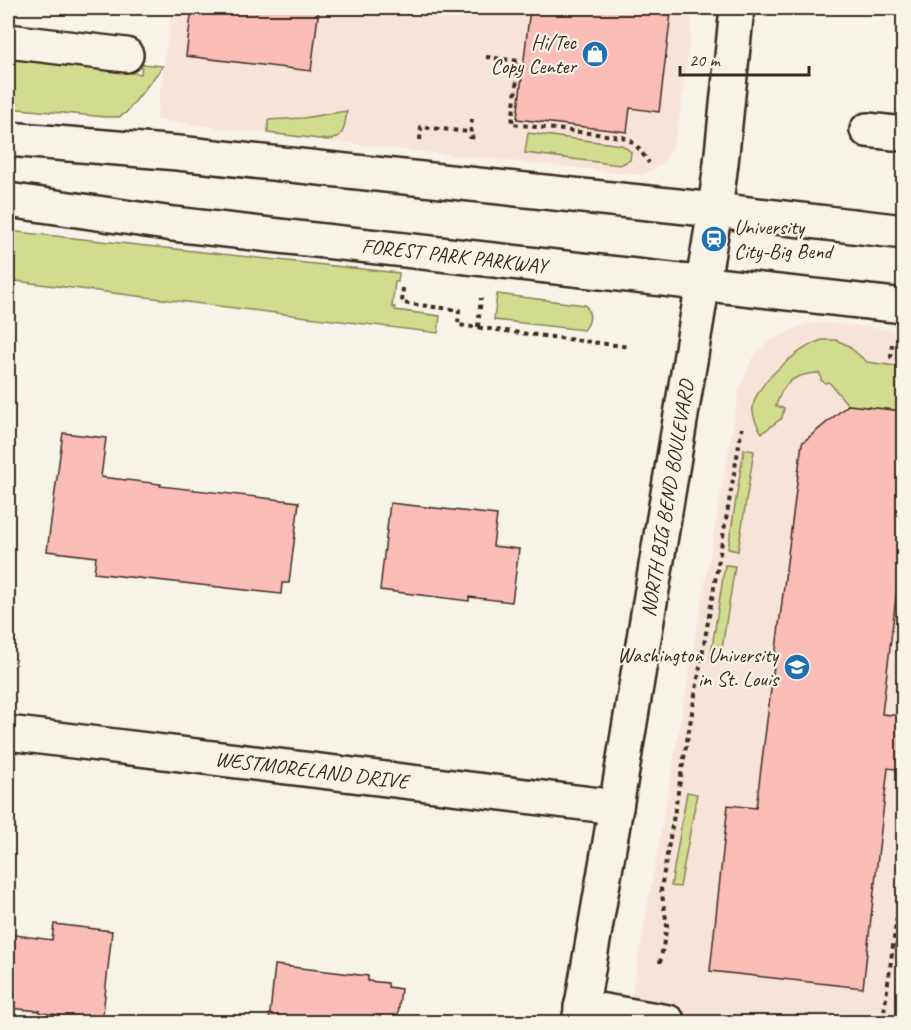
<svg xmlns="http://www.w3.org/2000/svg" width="911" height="1030" font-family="Caveat,sans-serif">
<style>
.built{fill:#f8e3d9}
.green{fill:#d2dc8f;stroke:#868356;stroke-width:1.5}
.building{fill:#fabeb7;stroke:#3b2a1e;stroke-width:1.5}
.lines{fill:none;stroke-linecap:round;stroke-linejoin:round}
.street-casing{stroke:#3b2a1e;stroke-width:38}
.secondary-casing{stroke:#3b2a1e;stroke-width:38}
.primary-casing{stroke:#3b2a1e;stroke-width:38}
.path{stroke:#3b2a1e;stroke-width:4;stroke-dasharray:4.5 4.5;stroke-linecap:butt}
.street{stroke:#f7f3e8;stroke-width:33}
.secondary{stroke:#f7f3e8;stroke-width:33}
.primary{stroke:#f7f3e8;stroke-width:33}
.labels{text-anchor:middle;stroke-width:4.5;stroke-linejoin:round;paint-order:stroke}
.poi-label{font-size:21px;fill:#3b2a1e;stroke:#f7f3e8;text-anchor:end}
.street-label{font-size:21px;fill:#3b2a1e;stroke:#f7f3e8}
</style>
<rect width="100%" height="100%" fill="#f7f3e8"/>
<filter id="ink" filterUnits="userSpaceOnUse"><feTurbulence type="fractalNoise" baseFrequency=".0167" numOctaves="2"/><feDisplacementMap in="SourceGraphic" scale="12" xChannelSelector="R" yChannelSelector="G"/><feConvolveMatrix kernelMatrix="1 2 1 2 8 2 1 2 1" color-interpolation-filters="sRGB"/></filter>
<g filter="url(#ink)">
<g class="built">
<path d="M 172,8 L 694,8 L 679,122 L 673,147 L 670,153 L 659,166 L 647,173 L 641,175 L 412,151 L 156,120 Z"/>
<path d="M 815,323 L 828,323 L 903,331 L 903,1022 L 627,1022 L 740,386 L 750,363 L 757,353 L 767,343 L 791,330 L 803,325 Z"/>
</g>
<g class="green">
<path d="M 8,59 L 141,74 L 142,64 L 163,66 L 126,113 L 119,117 L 106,117 L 8,108 Z"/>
<path d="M 347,111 C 344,126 346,138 328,140 L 268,133 L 268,120 L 303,118 Z"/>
<path d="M 528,133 L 622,145 L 631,152 L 630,160 L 620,165 L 525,153 Z"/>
<path d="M 8,231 L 399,273 L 398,282 L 395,282 L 392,307 L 395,307 L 395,310 L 440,316 L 438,333 L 8,280 Z"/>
<path d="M 497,294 L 585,305 C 592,314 591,322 584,330 L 494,320 Z"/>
<path d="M 822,340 L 836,340 L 847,345 L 867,362 L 903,367 L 903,411 L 848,405 L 829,382 L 825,383 L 821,380 L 820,373 C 795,373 782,383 776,406 L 784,408 L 782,418 L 762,433 C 758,427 754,420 753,412 C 750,387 799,347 822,340 Z"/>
<path d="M 744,449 L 754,451 L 738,551 L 728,549 Z"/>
<path d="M 725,565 L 735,566 L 720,661 L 710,660 Z"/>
<path d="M 687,792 L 697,794 L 680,887 L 671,886 Z"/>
</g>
<g class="building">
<path d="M 192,8 L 319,8 L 311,71 L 186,56 Z"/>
<path d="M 530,8 L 622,8 L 671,13 L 659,112 L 630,108 L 627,132 L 517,119 Z"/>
<path d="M 848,405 L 903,411 L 903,568 L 899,572 L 882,714 L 903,716 L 903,770 L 888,768 L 863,988 L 710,971 L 728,805 L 756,808 L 802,443 Z"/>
<path d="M 63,433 L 106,438 L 101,477 L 161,484 L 160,486 L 299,502 L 289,583 L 282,583 L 281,594 L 94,573 L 96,557 L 47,551 Z"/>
<path d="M 390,503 L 497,515 L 493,546 L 519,549 L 512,602 L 469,597 L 469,601 L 380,590 Z"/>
<path d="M 54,924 L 112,931 L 102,1023 L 57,1023 L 58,1015 L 40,1013 L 40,1011 L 8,1008 L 8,934 L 52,940 Z"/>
<path d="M 275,965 L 368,976 L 368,981 L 388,983 L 388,987 L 401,989 L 397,1023 L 269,1023 Z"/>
</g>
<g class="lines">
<defs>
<g id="street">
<path d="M 8,41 L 126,55"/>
<path d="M 867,130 L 904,134"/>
<path id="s1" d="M 8,733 L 616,807"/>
<path d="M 581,1007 L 668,1022"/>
</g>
<g id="secondary">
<path id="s2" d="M 579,1022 L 616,807 L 715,210 L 721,163 L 737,8"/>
</g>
<g id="primary">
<path d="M 8,139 L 178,153 L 715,210 L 904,232"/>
<path id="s3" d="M 8,200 L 173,224 L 904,306"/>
</g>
</defs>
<use href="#street" class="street-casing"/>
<use href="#secondary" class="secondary-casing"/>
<use href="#primary" class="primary-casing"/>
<g class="path">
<path d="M 486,57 L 519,61 L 512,124 L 622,137 C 636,141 641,152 649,163"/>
<path d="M 472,119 L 470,137 L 478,138"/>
<path d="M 420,140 L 421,127 L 470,132"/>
<path d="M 403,288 L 402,303 L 459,310 L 458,325 L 630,347"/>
<path d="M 478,327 L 481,298"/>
<path d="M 892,344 L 891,357 L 904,359"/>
<path d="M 660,963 L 667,925 L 661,889 L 742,428"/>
<path d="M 883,1020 L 904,864"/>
</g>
<use href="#street" class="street"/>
<use href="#secondary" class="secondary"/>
<use href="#primary" class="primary"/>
</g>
</g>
<defs>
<symbol id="shop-disc" viewBox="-11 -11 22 22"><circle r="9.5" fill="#1f6fb2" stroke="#f7f3e8"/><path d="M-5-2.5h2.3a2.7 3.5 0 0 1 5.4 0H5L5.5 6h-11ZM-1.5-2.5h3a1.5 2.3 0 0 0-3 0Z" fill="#fff"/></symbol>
<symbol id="station-disc" viewBox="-11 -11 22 22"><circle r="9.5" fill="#1f6fb2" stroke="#f7f3e8"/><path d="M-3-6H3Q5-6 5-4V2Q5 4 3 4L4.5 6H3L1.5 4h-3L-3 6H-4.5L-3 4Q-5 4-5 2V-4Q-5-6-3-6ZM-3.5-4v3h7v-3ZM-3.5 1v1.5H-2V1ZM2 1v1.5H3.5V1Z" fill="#fff"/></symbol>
<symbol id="university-disc" viewBox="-11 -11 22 22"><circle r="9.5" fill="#1f6fb2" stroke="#f7f3e8"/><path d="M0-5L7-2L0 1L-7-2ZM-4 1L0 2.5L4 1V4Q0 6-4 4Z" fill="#fff"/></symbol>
</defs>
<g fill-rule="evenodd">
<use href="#shop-disc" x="580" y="39" width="30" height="30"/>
<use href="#station-disc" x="699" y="224" width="30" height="30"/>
<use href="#university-disc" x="782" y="652" width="30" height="30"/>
</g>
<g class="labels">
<g class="poi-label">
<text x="576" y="49">Hi/Tec<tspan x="576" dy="24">Copy Center</tspan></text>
<text x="734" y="234" text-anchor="start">University<tspan x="734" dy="24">City-Big Bend</tspan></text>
<text x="778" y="662">Washington University<tspan x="778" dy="24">in St. Louis</tspan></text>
</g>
<g class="street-label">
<text dy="7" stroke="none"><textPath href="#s3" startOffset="450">FOREST PARK PARKWAY</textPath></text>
<text dy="7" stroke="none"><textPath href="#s2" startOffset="531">NORTH BIG BEND BOULEVARD</textPath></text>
<text dy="7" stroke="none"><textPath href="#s1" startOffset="306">WESTMORELAND DRIVE</textPath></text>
</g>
</g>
<rect width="911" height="1030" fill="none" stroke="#f7f3e8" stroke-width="30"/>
<rect x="15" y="15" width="881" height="1000" fill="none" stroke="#3b2a1e" stroke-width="2" filter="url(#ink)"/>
<path d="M680 66v9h129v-9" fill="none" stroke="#3b2a1e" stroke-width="3"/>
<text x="689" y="66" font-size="18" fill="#3b2a1e" stroke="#f7f3e8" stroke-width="4.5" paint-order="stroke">20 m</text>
</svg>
